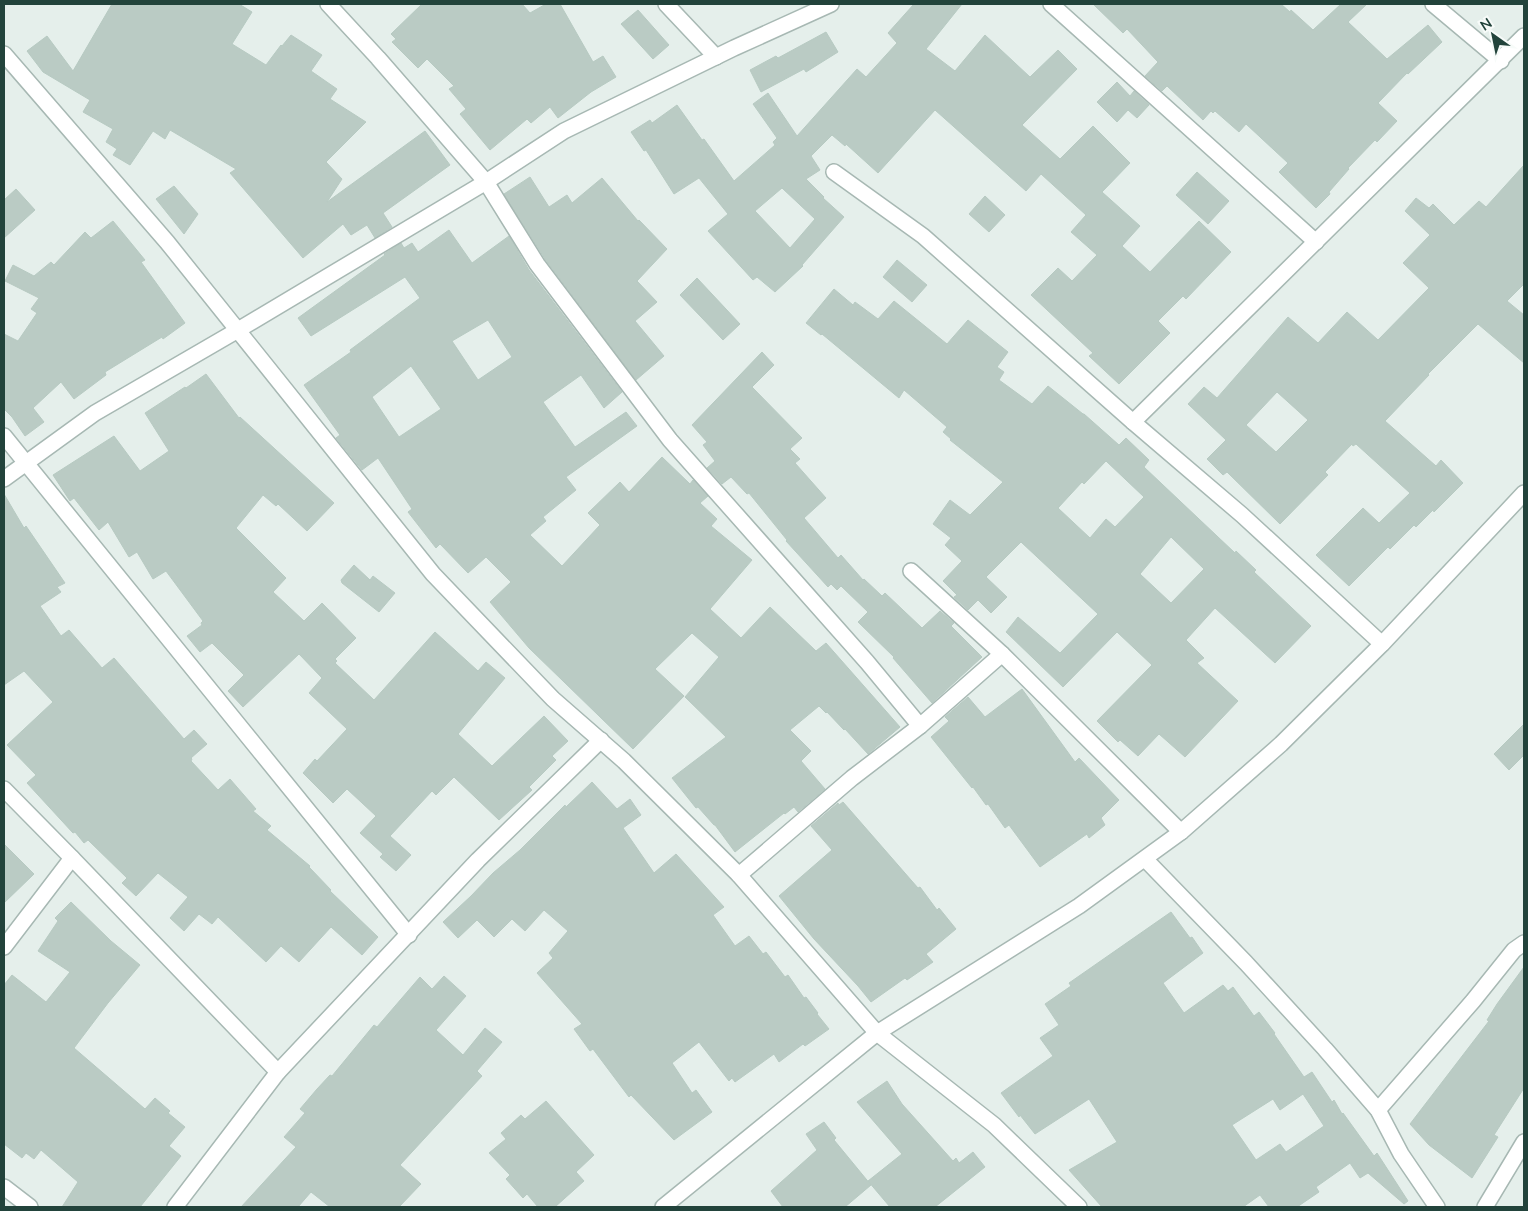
<svg xmlns="http://www.w3.org/2000/svg" width="1528" height="1211" font-family="Mulish,sans-serif">
<style>
.building{fill:#bacbc4;stroke:#b7cac2;fill-rule:evenodd}
.lines{fill:none;stroke-linecap:round;stroke-linejoin:round}
.minor-casing{stroke:#a7b8b3;stroke-width:18}
.minor{stroke:#fff;stroke-width:15}
</style>
<rect width="100%" height="100%" fill="#e5efeb"/>
<g class="building">
<path d="M 112,4 L 239,4 L 252,12 L 232,44 L 266,65 L 281,45 L 282,46 L 291,35 L 322,55 L 311,71 L 337,89 L 330,99 L 366,122 L 326,162 L 342,179 L 327,202 L 425,131 L 450,165 L 383,213 L 392,227 L 375,238 L 367,225 L 351,235 L 343,224 L 303,258 L 230,173 L 236,169 L 170,130 L 165,139 L 153,131 L 130,165 L 113,155 L 117,149 L 106,142 L 113,129 L 83,112 L 90,100 L 43,72 L 27,51 L 47,36 L 73,71 Z"/>
<path d="M 422,4 L 522,4 L 530,13 L 546,4 L 560,4 L 593,62 L 603,56 L 616,77 L 591,92 L 558,118 L 550,107 L 531,123 L 527,119 L 490,150 L 460,114 L 466,109 L 449,89 L 454,86 L 427,59 L 418,68 L 392,42 L 396,39 L 391,34 Z"/>
<path d="M 914,4 L 962,4 L 926,49 L 955,71 L 985,35 L 1030,77 L 1058,50 L 1077,69 L 1022,125 L 1060,159 L 1093,126 L 1130,163 L 1102,192 L 1140,226 L 1122,246 L 1150,272 L 1199,221 L 1231,252 L 1186,299 L 1183,296 L 1158,321 L 1170,333 L 1119,384 L 1089,356 L 1093,353 L 1031,295 L 1058,268 L 1072,281 L 1097,255 L 1071,232 L 1086,215 L 1041,174 L 1026,191 L 935,110 L 878,173 L 846,144 L 845,146 L 832,135 L 811,156 L 820,170 L 806,179 L 824,197 L 823,198 L 844,217 L 802,265 L 803,266 L 775,292 L 757,277 L 753,280 L 708,231 L 728,214 L 699,178 L 674,194 L 646,150 L 644,151 L 631,132 L 650,120 L 652,123 L 677,105 L 702,140 L 704,139 L 734,181 L 775,145 L 773,142 L 777,138 L 753,104 L 768,93 L 797,136 L 857,69 L 866,77 L 897,43 L 888,33 ZM 782,188 L 815,219 L 790,248 L 755,211 Z"/>
<path d="M 1093,4 L 1281,4 L 1290,12 L 1291,10 L 1313,30 L 1341,4 L 1367,4 L 1348,22 L 1387,59 L 1428,25 L 1442,42 L 1408,74 L 1407,73 L 1378,103 L 1397,121 L 1377,142 L 1375,140 L 1348,168 L 1349,169 L 1329,192 L 1330,194 L 1316,208 L 1279,172 L 1288,163 L 1246,124 L 1239,132 L 1215,111 L 1213,113 L 1211,111 L 1203,120 L 1167,86 L 1162,91 L 1145,76 L 1158,62 L 1127,29 L 1123,33 Z"/>
<path d="M 638,10 L 669,45 L 653,59 L 621,24 Z"/>
<path d="M 826,32 L 838,52 L 806,72 L 804,69 L 761,92 L 750,70 L 776,56 L 778,58 Z"/>
<path d="M 1117,82 L 1130,96 L 1134,91 L 1149,105 L 1137,118 L 1128,110 L 1117,122 L 1097,102 Z"/>
<path d="M 1524,165 L 1524,284 L 1507,301 L 1524,315 L 1524,363 L 1478,324 L 1428,374 L 1429,375 L 1385,421 L 1436,466 L 1441,460 L 1463,483 L 1434,512 L 1433,510 L 1416,527 L 1414,525 L 1390,549 L 1388,547 L 1349,586 L 1316,555 L 1363,508 L 1379,523 L 1410,493 L 1356,444 L 1353,446 L 1352,444 L 1325,472 L 1328,475 L 1280,524 L 1227,472 L 1223,475 L 1207,459 L 1226,440 L 1188,404 L 1204,387 L 1217,398 L 1288,317 L 1318,343 L 1347,312 L 1378,340 L 1429,288 L 1403,263 L 1430,235 L 1405,211 L 1416,198 L 1429,208 L 1433,204 L 1454,225 L 1479,201 L 1486,207 ZM 1277,392 L 1308,420 L 1276,452 L 1246,425 Z"/>
<path d="M 1197,172 L 1229,201 L 1208,224 L 1176,195 Z"/>
<path d="M 530,177 L 549,207 L 567,195 L 572,203 L 602,178 L 638,221 L 639,220 L 667,249 L 637,281 L 657,302 L 635,321 L 664,356 L 636,380 L 545,259 L 504,194 Z"/>
<path d="M 174,186 L 198,214 L 184,234 L 156,199 Z"/>
<path d="M 16,189 L 35,210 L 4,238 L 4,200 Z"/>
<path d="M 985,196 L 1005,215 L 989,232 L 969,214 Z"/>
<path d="M 113,221 L 145,260 L 141,262 L 185,323 L 163,339 L 162,337 L 105,372 L 106,375 L 74,399 L 61,382 L 33,408 L 44,422 L 25,436 L 12,417 L 4,409 L 4,334 L 18,341 L 37,313 L 31,309 L 39,298 L 5,281 L 13,265 L 34,276 L 51,262 L 54,265 L 85,232 L 91,238 Z"/>
<path d="M 449,230 L 472,263 L 509,236 L 529,270 L 622,392 L 604,408 L 581,375 L 543,402 L 575,447 L 626,412 L 637,426 L 566,477 L 576,490 L 543,517 L 546,521 L 530,535 L 562,566 L 600,525 L 588,513 L 620,482 L 629,492 L 662,457 L 690,484 L 693,480 L 708,496 L 700,503 L 717,519 L 711,526 L 752,560 L 710,609 L 741,638 L 770,607 L 816,651 L 826,643 L 900,727 L 868,754 L 845,729 L 844,730 L 827,712 L 826,713 L 819,706 L 790,730 L 811,751 L 801,761 L 825,789 L 798,812 L 794,807 L 785,814 L 784,813 L 735,852 L 715,825 L 714,825 L 698,807 L 696,808 L 672,778 L 726,737 L 685,697 L 719,657 L 692,633 L 655,669 L 684,696 L 633,749 L 529,648 L 490,602 L 511,582 L 486,557 L 468,573 L 440,544 L 436,548 L 408,512 L 412,509 L 378,458 L 362,470 L 336,438 L 340,435 L 304,385 L 351,352 L 350,350 L 420,298 L 405,277 L 311,336 L 298,318 L 385,255 L 384,254 L 401,243 L 404,248 L 412,243 L 418,252 ZM 488,320 L 512,357 L 478,380 L 452,341 ZM 411,366 L 441,409 L 399,437 L 372,397 Z"/>
<path d="M 897,260 L 927,285 L 912,302 L 883,277 Z"/>
<path d="M 697,278 L 740,324 L 723,340 L 680,295 Z"/>
<path d="M 834,289 L 853,305 L 855,302 L 878,319 L 894,301 L 947,344 L 968,320 L 1008,352 L 997,367 L 1004,372 L 999,380 L 1032,404 L 1048,386 L 1083,414 L 1084,414 L 1119,445 L 1126,438 L 1149,460 L 1144,467 L 1235,553 L 1236,551 L 1256,570 L 1254,572 L 1311,626 L 1275,663 L 1215,608 L 1186,640 L 1204,658 L 1197,663 L 1238,701 L 1185,757 L 1159,734 L 1138,756 L 1120,740 L 1118,742 L 1097,721 L 1152,665 L 1117,632 L 1063,687 L 1006,632 L 1018,617 L 1060,653 L 1098,614 L 1021,542 L 986,577 L 1007,597 L 991,613 L 978,600 L 968,610 L 954,597 L 957,595 L 943,581 L 962,561 L 945,545 L 951,538 L 933,524 L 950,500 L 970,515 L 1003,482 L 950,440 L 951,439 L 943,432 L 947,427 L 904,390 L 899,398 L 822,334 L 821,335 L 806,323 ZM 1106,461 L 1144,497 L 1115,527 L 1106,519 L 1090,538 L 1058,508 L 1082,482 L 1084,484 ZM 1171,537 L 1204,569 L 1171,603 L 1140,574 Z"/>
<path d="M 762,352 L 774,365 L 752,387 L 802,438 L 790,449 L 800,459 L 795,463 L 826,498 L 804,518 L 838,558 L 841,555 L 863,580 L 864,579 L 882,596 L 885,593 L 922,628 L 940,611 L 954,623 L 951,626 L 982,657 L 932,703 L 893,658 L 894,657 L 858,622 L 868,612 L 841,586 L 837,590 L 831,584 L 828,587 L 786,541 L 787,540 L 749,493 L 747,494 L 731,477 L 722,484 L 707,468 L 715,461 L 703,445 L 707,442 L 692,425 Z"/>
<path d="M 206,374 L 239,418 L 240,417 L 334,503 L 307,531 L 278,504 L 276,506 L 263,495 L 236,528 L 286,578 L 273,592 L 304,621 L 322,603 L 356,638 L 335,659 L 337,661 L 335,663 L 374,700 L 435,632 L 478,671 L 486,662 L 505,678 L 458,734 L 492,766 L 544,716 L 568,741 L 552,756 L 556,760 L 529,787 L 532,790 L 499,820 L 454,777 L 436,795 L 432,791 L 390,836 L 411,855 L 396,871 L 380,857 L 383,854 L 360,833 L 376,816 L 347,789 L 333,803 L 303,773 L 315,759 L 317,761 L 347,729 L 309,693 L 322,678 L 299,654 L 243,707 L 228,691 L 244,675 L 212,643 L 200,652 L 187,636 L 202,625 L 201,623 L 203,621 L 166,571 L 153,579 L 137,552 L 129,557 L 108,522 L 99,530 L 74,498 L 70,501 L 53,475 L 114,436 L 140,471 L 169,451 L 145,413 L 185,387 L 186,388 Z"/>
<path d="M 4,494 L 24,528 L 26,526 L 65,583 L 57,587 L 61,592 L 40,606 L 61,636 L 69,630 L 102,668 L 114,658 L 184,739 L 194,730 L 207,744 L 191,758 L 192,759 L 191,761 L 218,790 L 230,779 L 256,809 L 253,811 L 271,826 L 267,830 L 310,866 L 309,867 L 331,890 L 330,891 L 378,937 L 362,955 L 331,927 L 299,962 L 281,946 L 266,962 L 218,917 L 212,924 L 199,914 L 184,931 L 170,918 L 188,897 L 158,873 L 136,896 L 122,883 L 127,878 L 88,840 L 84,843 L 75,832 L 73,833 L 27,783 L 36,775 L 7,745 L 53,702 L 24,671 L 4,685 Z"/>
<path d="M 354,565 L 370,580 L 373,576 L 395,593 L 379,612 L 342,583 L 341,580 Z"/>
<path d="M 1022,689 L 1075,762 L 1079,758 L 1119,800 L 1101,818 L 1105,825 L 1089,838 L 1087,834 L 1040,867 L 1009,825 L 1005,828 L 988,804 L 986,805 L 973,787 L 972,788 L 931,737 L 949,721 L 945,717 L 968,697 L 985,717 Z"/>
<path d="M 1524,724 L 1524,755 L 1509,770 L 1494,754 Z"/>
<path d="M 592,782 L 617,809 L 630,799 L 641,815 L 623,828 L 654,873 L 676,854 L 724,907 L 713,915 L 735,946 L 749,936 L 763,954 L 766,952 L 785,977 L 788,975 L 804,998 L 806,997 L 818,1013 L 817,1014 L 829,1029 L 805,1046 L 803,1044 L 779,1062 L 774,1054 L 735,1082 L 732,1078 L 729,1081 L 699,1042 L 672,1063 L 692,1093 L 696,1090 L 712,1112 L 674,1140 L 631,1095 L 629,1097 L 593,1049 L 590,1051 L 574,1029 L 582,1024 L 537,973 L 553,958 L 549,953 L 568,931 L 544,910 L 525,931 L 512,919 L 494,937 L 477,920 L 458,938 L 443,922 L 471,896 L 493,873 L 520,850 L 565,805 L 566,807 Z"/>
<path d="M 843,802 L 918,888 L 920,887 L 937,910 L 939,908 L 956,929 L 926,954 L 933,962 L 907,980 L 905,978 L 871,1002 L 858,986 L 814,939 L 779,896 L 832,850 L 811,826 L 838,803 L 839,805 Z"/>
<path d="M 4,844 L 34,874 L 4,903 Z"/>
<path d="M 71,902 L 111,941 L 140,965 L 108,1003 L 74,1048 L 145,1109 L 155,1098 L 170,1111 L 168,1113 L 185,1127 L 169,1146 L 181,1156 L 140,1207 L 62,1207 L 78,1182 L 41,1150 L 34,1159 L 26,1153 L 22,1158 L 4,1144 L 4,985 L 12,975 L 46,1002 L 70,972 L 38,951 L 58,921 L 55,918 Z"/>
<path d="M 1171,912 L 1190,938 L 1192,937 L 1203,953 L 1163,983 L 1184,1013 L 1223,985 L 1228,991 L 1233,987 L 1254,1016 L 1259,1012 L 1275,1033 L 1274,1034 L 1304,1077 L 1312,1072 L 1332,1102 L 1334,1100 L 1342,1114 L 1343,1113 L 1374,1156 L 1377,1153 L 1408,1201 L 1404,1204 L 1368,1173 L 1360,1178 L 1350,1163 L 1316,1187 L 1319,1192 L 1297,1207 L 1269,1207 L 1260,1195 L 1243,1207 L 1102,1207 L 1069,1170 L 1117,1142 L 1089,1099 L 1035,1134 L 1020,1115 L 1019,1117 L 1001,1093 L 1053,1056 L 1040,1038 L 1059,1025 L 1045,1004 L 1071,986 L 1069,983 ZM 1303,1094 L 1324,1126 L 1286,1152 L 1280,1144 L 1256,1160 L 1232,1125 L 1273,1099 L 1280,1110 Z"/>
<path d="M 1524,967 L 1524,1088 L 1494,1135 L 1498,1137 L 1472,1178 L 1429,1145 L 1410,1124 L 1489,1021 L 1487,1020 L 1497,1004 Z"/>
<path d="M 444,976 L 466,996 L 436,1030 L 463,1055 L 485,1028 L 502,1042 L 477,1071 L 482,1076 L 400,1165 L 421,1184 L 399,1207 L 330,1207 L 311,1192 L 298,1207 L 241,1207 L 296,1147 L 284,1137 L 305,1113 L 300,1109 L 317,1089 L 330,1075 L 332,1076 L 374,1025 L 377,1027 L 420,977 L 432,989 Z"/>
<path d="M 887,1081 L 902,1104 L 953,1161 L 956,1158 L 959,1163 L 973,1152 L 985,1167 L 935,1207 L 890,1207 L 868,1181 L 902,1154 L 857,1102 Z"/>
<path d="M 546,1101 L 594,1155 L 576,1172 L 584,1181 L 555,1207 L 538,1207 L 527,1194 L 523,1198 L 506,1179 L 510,1175 L 489,1153 L 506,1139 L 501,1133 L 521,1115 L 525,1119 Z"/>
<path d="M 824,1122 L 836,1138 L 834,1140 L 871,1185 L 845,1207 L 783,1207 L 771,1191 L 817,1150 L 806,1134 Z"/>
</g>
<g class="lines">
<defs>
<g id="minor">
<path d="M 328,4 L 378,58 L 486,182 L 537,264 L 670,440 L 867,662 L 920,726"/>
<path d="M 666,4 L 716,57"/>
<path d="M 1051,4 L 1316,242"/>
<path d="M 1433,4 L 1501,61"/>
<path d="M 4,54 L 167,242 L 433,574 L 553,699 L 624,761 L 739,875 L 877,1033 L 994,1125 L 1079,1207"/>
<path d="M 834,172 L 923,236 L 1133,422 L 1242,515 L 1382,644"/>
<path d="M 1133,422 L 1524,36"/>
<path d="M 4,436 L 409,935"/>
<path d="M 4,479 L 95,413 L 238,330 L 486,182 L 564,131 L 734,48 L 831,4"/>
<path d="M 911,571 L 1002,654 L 1181,832"/>
<path d="M 4,789 L 72,858 L 278,1072"/>
<path d="M 1145,859 L 1246,963 L 1325,1049 L 1378,1110 L 1401,1154 L 1437,1207"/>
<path d="M 739,875 L 852,778 L 920,726 L 1002,654"/>
<path d="M 4,947 L 72,858"/>
<path d="M 1378,1110 L 1473,1001 L 1514,950 L 1524,943"/>
<path d="M 4,1187 L 30,1207"/>
<path d="M 175,1207 L 278,1072 L 478,860 L 601,740"/>
<path d="M 663,1207 L 877,1033 L 1079,906 L 1181,832 L 1281,744 L 1382,644 L 1524,493"/>
<path d="M 1485,1207 L 1524,1142"/>
</g>
</defs>
<use href="#minor" class="minor-casing"/>
<use href="#minor" class="minor"/>
</g>
<rect width="1528" height="1211" fill="none" stroke="#22433b" stroke-width="10"/>
<g transform="translate(1493 35) rotate(327)" stroke="#f7fbf9" stroke-width="4" paint-order="stroke">
<path d="M0-4L9 19L0 12L-9 19Z" fill="#22433b"/>
<text y="-8" font-size="14" font-weight="bold" text-anchor="middle" fill="#22433b">N</text>
</g>
</svg>
